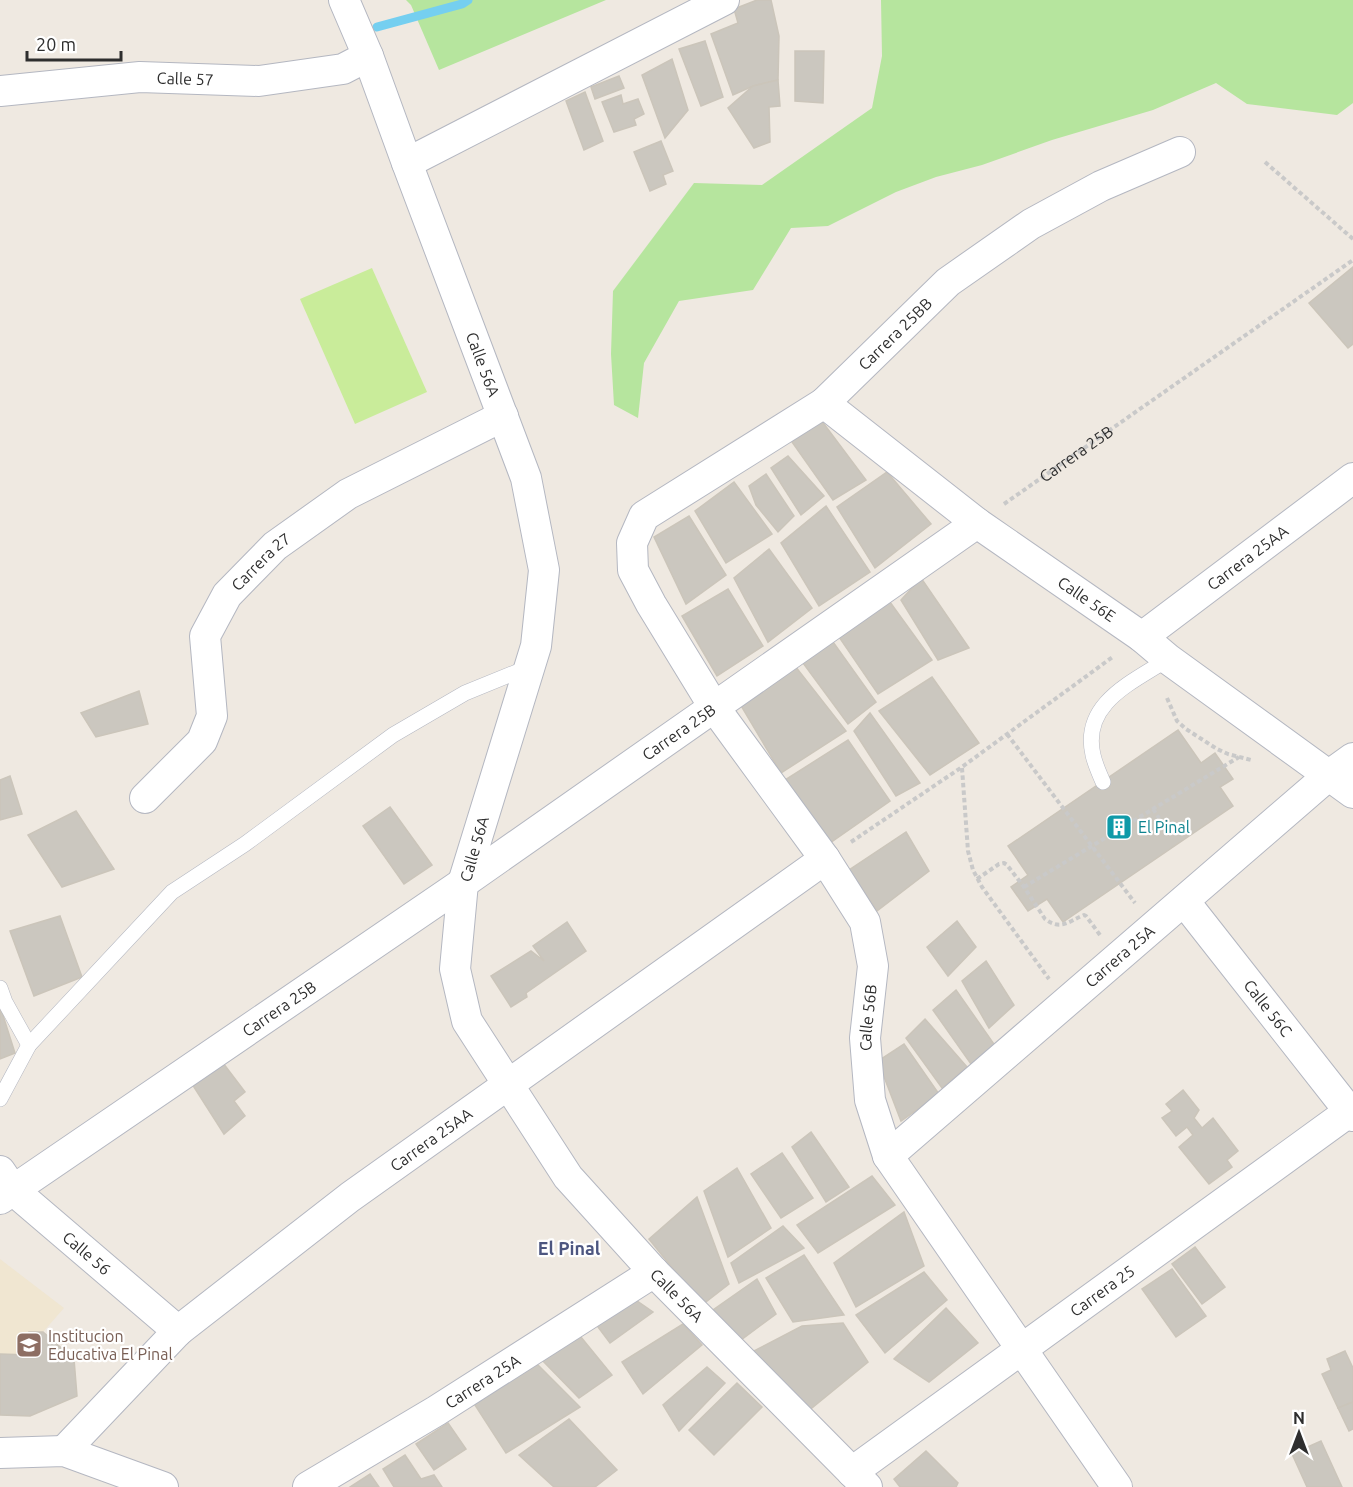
<svg xmlns="http://www.w3.org/2000/svg" width="1353" height="1487" font-family="Ubuntu,sans-serif">
<style>
.education{fill:#f0e6d1}
.green{fill:#b6e59e}
.pitch{fill:#c9ec9a}
.lines{fill:none;stroke-linecap:round;stroke-linejoin:round}
.stream{stroke:#75cff0;stroke-width:9}
.building{fill:#cbc7bf;stroke:#cbc5ba;stroke-width:1.5}
.lane-casing{stroke:#b4b7c1;stroke-width:16}
.street-casing{stroke:#b4b7c1;stroke-width:32}
.path{stroke:#c9c9c9;stroke-width:4;stroke-dasharray:4.5 3;stroke-linecap:butt}
.lane{stroke:#fff;stroke-width:15}
.street{stroke:#fff;stroke-width:30}
.labels{text-anchor:middle;stroke-width:4.5;stroke-linejoin:round;paint-order:stroke}
.street-label{font-size:16px;fill:#2e2e2e;stroke:#fff}
.culture-label{font-size:16px;fill:#0d838f;stroke:#fff;text-anchor:start}
.education-label{font-size:16px;fill:#785e54;stroke:#fff;text-anchor:start}
.neighbourhood-label{font-size:18px;font-weight:bold;fill:#4d5680;stroke:#fff}
</style>
<rect width="100%" height="100%" fill="#efe9e1"/>
<path class="education" d="M 0,1259 L 64,1308 L 43,1332 L 74,1359 L 77,1396 L 30,1416 L 0,1415 Z"/>
<g class="green">
<path d="M 406,0 L 606,0 L 439,70 L 411,5 Z"/>
<path d="M 881,0 L 1353,0 L 1353,103 L 1337,115 L 1247,104 L 1216,83 L 1153,110 L 1052,140 L 982,165 L 936,177 L 896,192 L 828,226 L 791,228 L 753,290 L 679,301 L 644,363 L 638,418 L 614,405 L 611,354 L 613,291 L 694,183 L 762,185 L 872,108 L 882,56 Z"/>
</g>
<path class="pitch" d="M 372,268 L 427,392 L 355,424 L 300,299 Z"/>
<g class="lines">
<path class="stream" d="M 377,27 L 462,4 L 468,0"/>
</g>
<g class="building">
<path d="M 757,0 L 771,0 L 779,36 L 778,80 L 753,86 L 733,95 L 711,34 L 738,23 L 734,9 Z"/>
<path d="M 705,41 L 723,97 L 701,106 L 679,49 Z"/>
<path d="M 795,51 L 824,51 L 823,103 L 795,101 Z"/>
<path d="M 672,59 L 688,110 L 665,138 L 642,75 Z"/>
<path d="M 619,76 L 624,88 L 595,99 L 591,87 Z"/>
<path d="M 778,80 L 780,106 L 769,107 L 770,142 L 754,148 L 728,108 L 753,86 Z"/>
<path d="M 585,92 L 603,141 L 584,150 L 566,101 Z"/>
<path d="M 621,95 L 623,104 L 638,99 L 644,114 L 634,119 L 636,125 L 614,132 L 602,102 Z"/>
<path d="M 661,141 L 673,171 L 663,175 L 666,184 L 650,191 L 634,152 Z"/>
<path d="M 1353,267 L 1353,344 L 1348,348 L 1309,303 Z"/>
<path d="M 821,420 L 866,480 L 833,500 L 792,442 Z"/>
<path d="M 788,456 L 824,496 L 801,515 L 771,468 Z"/>
<path d="M 887,472 L 931,524 L 875,568 L 837,507 Z"/>
<path d="M 766,474 L 794,516 L 778,532 L 756,505 L 749,486 Z"/>
<path d="M 734,482 L 772,534 L 726,563 L 695,511 Z"/>
<path d="M 826,506 L 870,572 L 819,606 L 781,543 Z"/>
<path d="M 689,516 L 726,575 L 686,604 L 654,537 Z"/>
<path d="M 769,549 L 812,608 L 768,642 L 734,578 Z"/>
<path d="M 921,578 L 969,648 L 938,660 L 901,600 Z"/>
<path d="M 728,589 L 763,646 L 717,676 L 682,616 Z"/>
<path d="M 887,598 L 932,660 L 878,694 L 839,637 Z"/>
<path d="M 833,642 L 876,702 L 848,724 L 803,663 Z"/>
<path d="M 795,666 L 846,731 L 781,773 L 740,704 Z"/>
<path d="M 932,677 L 979,743 L 930,775 L 879,711 Z"/>
<path d="M 139,691 L 148,724 L 96,737 L 81,713 Z"/>
<path d="M 870,713 L 920,783 L 896,796 L 854,731 Z"/>
<path d="M 1178,730 L 1201,763 L 1215,753 L 1233,779 L 1220,787 L 1233,806 L 1063,922 L 1047,899 L 1028,911 L 1011,887 L 1028,875 L 1008,846 Z"/>
<path d="M 848,740 L 890,801 L 830,843 L 785,780 Z"/>
<path d="M 10,776 L 22,814 L 0,820 L 0,780 Z"/>
<path d="M 390,807 L 432,865 L 404,884 L 363,826 Z"/>
<path d="M 76,811 L 114,869 L 62,887 L 28,835 Z"/>
<path d="M 906,832 L 929,871 L 877,911 L 849,870 Z"/>
<path d="M 60,916 L 82,977 L 34,996 L 10,931 Z"/>
<path d="M 957,921 L 976,947 L 948,976 L 927,947 Z"/>
<path d="M 567,922 L 586,951 L 526,993 L 527,997 L 511,1007 L 491,976 L 531,951 L 544,961 L 533,946 Z"/>
<path d="M 986,961 L 1014,1005 L 989,1028 L 962,981 Z"/>
<path d="M 956,990 L 996,1047 L 971,1064 L 933,1010 Z"/>
<path d="M 0,1006 L 15,1053 L 0,1059 Z"/>
<path d="M 925,1019 L 967,1067 L 942,1088 L 906,1038 Z"/>
<path d="M 904,1044 L 939,1094 L 901,1121 L 878,1061 Z"/>
<path d="M 223,1063 L 245,1092 L 234,1101 L 245,1116 L 224,1134 L 192,1084 Z"/>
<path d="M 1183,1090 L 1199,1110 L 1194,1118 L 1202,1128 L 1213,1118 L 1238,1151 L 1227,1160 L 1232,1167 L 1209,1184 L 1179,1147 L 1193,1135 L 1187,1127 L 1176,1136 L 1162,1118 L 1172,1111 L 1166,1104 Z"/>
<path d="M 811,1132 L 849,1187 L 826,1202 L 792,1147 Z"/>
<path d="M 782,1153 L 813,1198 L 781,1218 L 751,1174 Z"/>
<path d="M 737,1168 L 771,1228 L 728,1257 L 704,1191 Z"/>
<path d="M 872,1176 L 895,1205 L 818,1253 L 797,1225 Z"/>
<path d="M 697,1197 L 729,1284 L 702,1305 L 649,1239 Z"/>
<path d="M 904,1212 L 924,1266 L 856,1307 L 834,1263 Z"/>
<path d="M 783,1226 L 804,1248 L 739,1283 L 731,1263 Z"/>
<path d="M 1195,1247 L 1225,1287 L 1202,1304 L 1172,1264 Z"/>
<path d="M 804,1255 L 844,1315 L 793,1322 L 766,1278 Z"/>
<path d="M 1172,1269 L 1206,1316 L 1176,1337 L 1142,1289 Z"/>
<path d="M 924,1272 L 947,1300 L 885,1353 L 856,1315 Z"/>
<path d="M 757,1279 L 776,1314 L 737,1343 L 713,1310 Z"/>
<path d="M 630,1296 L 653,1312 L 610,1343 L 592,1319 Z"/>
<path d="M 946,1308 L 978,1343 L 929,1382 L 894,1359 Z"/>
<path d="M 843,1323 L 868,1362 L 807,1412 L 752,1352 L 802,1326 Z"/>
<path d="M 683,1324 L 702,1345 L 643,1394 L 622,1362 Z"/>
<path d="M 576,1331 L 612,1375 L 579,1398 L 538,1356 Z"/>
<path d="M 29,1332 L 43,1332 L 74,1359 L 77,1396 L 30,1416 L 0,1415 L 0,1354 L 30,1355 Z"/>
<path d="M 1345,1351 L 1353,1368 L 1353,1402 L 1338,1408 L 1322,1374 L 1331,1370 L 1327,1359 Z"/>
<path d="M 533,1360 L 580,1407 L 506,1453 L 473,1402 Z"/>
<path d="M 707,1367 L 725,1383 L 679,1431 L 663,1405 Z"/>
<path d="M 737,1383 L 762,1407 L 714,1455 L 689,1430 Z"/>
<path d="M 1353,1402 L 1353,1429 L 1349,1431 L 1338,1408 Z"/>
<path d="M 569,1419 L 617,1470 L 595,1487 L 554,1487 L 519,1455 Z"/>
<path d="M 448,1423 L 466,1449 L 434,1470 L 416,1444 Z"/>
<path d="M 1321,1441 L 1342,1487 L 1307,1487 L 1292,1454 Z"/>
<path d="M 926,1451 L 958,1483 L 956,1487 L 900,1487 L 894,1479 Z"/>
<path d="M 405,1455 L 421,1479 L 434,1475 L 442,1487 L 394,1487 L 383,1469 Z"/>
<path d="M 370,1474 L 379,1487 L 350,1487 Z"/>
</g>
<g class="lines">
<defs>
<g id="lane">
<path d="M 1103,782 C 1099,773 1095,764 1093,755 C 1081,703 1133,682 1168,659"/>
<path d="M 0,988 L 5,1002 L 29,1045"/>
<path d="M 0,1099 L 29,1045 L 172,892 L 245,844 L 393,735 L 465,693 L 529,667"/>
</g>
<g id="street">
<path id="s2" d="M 344,0 L 368,56 L 407,163 L 526,478 L 544,570 L 536,646 L 463,883 L 455,969 L 467,1021 L 568,1177 L 654,1272 L 867,1487"/>
<path id="s3" d="M 0,91 L 140,77 L 259,81 L 343,69 L 368,56"/>
<path d="M 407,163 L 724,0"/>
<path id="s4" d="M 824,403 L 977,523 L 1142,637 L 1168,659 L 1353,793"/>
<path id="s5" d="M 1142,637 L 1353,478"/>
<path id="s6" d="M 145,798 L 202,741 L 212,716 L 205,636 L 227,595 L 275,546 L 348,494 L 503,416"/>
<path id="s7" d="M 1184,901 L 1353,1116"/>
<path id="s8" d="M 888,1156 L 1328,776 L 1353,758"/>
<path id="s9" d="M 0,1171 L 13,1190 L 178,1331"/>
<path id="s10" d="M 0,1199 L 463,883 L 977,523"/>
<path id="s11" d="M 64,1451 L 178,1331 L 350,1197 L 825,859"/>
<path d="M 0,1453 L 64,1451 L 163,1487"/>
<path id="s12" d="M 852,1472 L 1353,1109"/>
<path id="s13" d="M 308,1487 L 436,1411 L 654,1272"/>
<path id="s14" d="M 1117,1487 L 888,1156 L 870,1100 L 865,1038 L 873,966 L 865,922 L 825,859 L 714,707 L 651,604 L 633,570 L 632,543 L 644,516 L 824,403 L 948,282 L 1031,224 L 1101,186 L 1180,152"/>
</g>
</defs>
<use href="#lane" class="lane-casing"/>
<use href="#street" class="street-casing"/>
<g class="path">
<path d="M 1265,162 L 1353,239"/>
<path id="s1" d="M 1004,504 L 1353,260"/>
<path d="M 1167,698 L 1177,721 L 1186,729 L 1217,749 L 1228,754 L 1251,760"/>
<path d="M 1007,734 L 1135,903"/>
<path d="M 962,768 L 968,851 L 973,870 L 982,887 L 1049,979"/>
<path d="M 1153,809 L 1159,818"/>
<path d="M 851,842 L 962,767 L 1114,656"/>
<path d="M 977,879 L 999,864 L 1004,863 L 1007,865 L 1024,887 L 1045,919 C 1061,931 1069,921 1084,915 L 1086,916 L 1100,935"/>
<path d="M 1024,887 L 1239,757"/>
</g>
<use href="#lane" class="lane"/>
<use href="#street" class="street"/>
</g>
<defs>
<symbol id="building-square" viewBox="-11 -11 22 22"><rect x="-9" y="-9" width="18" height="18" rx="4" fill="#0f9aa8" stroke="#fff"/><path d="M-4-6H4V6H1V3H-1V6H-4ZM-2.5-4.3h1.7v1.8h-1.7ZM.8-4.3h1.7v1.8H.8ZM-2.5-1h1.7V.8h-1.7ZM.8-1h1.7V.8H.8Z" fill="#fff"/></symbol>
<symbol id="school-square" viewBox="-11 -11 22 22"><rect x="-9" y="-9" width="18" height="18" rx="4" fill="#8d6e63" stroke="#fff"/><path d="M0-5L7-2L0 1L-7-2ZM-4 1L0 2.5L4 1V4Q0 6-4 4Z" fill="#fff"/></symbol>
</defs>
<g fill-rule="evenodd">
<use href="#building-square" x="1104" y="812" width="30" height="30"/>
<use href="#school-square" x="14" y="1330" width="30" height="30"/>
</g>
<g class="labels">
<g class="street-label">
<text dy="6" stroke="none"><textPath href="#s3" startOffset="186">Calle 57</textPath></text>
<text dy="6" stroke="none"><textPath href="#s14" startOffset="1431">Carrera 25BB</textPath></text>
<text dy="6" stroke="none"><textPath href="#s2" startOffset="390">Calle 56A</textPath></text>
<text dy="6" stroke="none"><textPath href="#s1" startOffset="88">Carrera 25B</textPath></text>
<text dy="6" stroke="none"><textPath href="#s5" startOffset="132">Carrera 25AA</textPath></text>
<text dy="6" stroke="none"><textPath href="#s6" startOffset="282">Carrera 27</textPath></text>
<text dy="6" stroke="none"><textPath href="#s4" startOffset="328">Calle 56E</textPath></text>
<text dy="6" stroke="none"><textPath href="#s10" startOffset="824">Carrera 25B</textPath></text>
<text transform="translate(474 849) rotate(-74)" y="6">Calle 56A</text>
<text dy="6" stroke="none"><textPath href="#s8" startOffset="306">Carrera 25A</textPath></text>
<text dy="6" stroke="none"><textPath href="#s7" startOffset="136">Calle 56C</textPath></text>
<text dy="6" stroke="none"><textPath href="#s10" startOffset="338">Carrera 25B</textPath></text>
<text dy="6" stroke="none"><textPath href="#s14" startOffset="544">Calle 56B</textPath></text>
<text dy="6" stroke="none"><textPath href="#s11" startOffset="483">Carrera 25AA</textPath></text>
<text dy="6" stroke="none"><textPath href="#s9" startOffset="120">Calle 56</textPath></text>
<text dy="6" stroke="none"><textPath href="#s12" startOffset="309">Carrera 25</textPath></text>
<text dy="6" stroke="none"><textPath href="#s2" startOffset="1416">Calle 56A</textPath></text>
<text dy="6" stroke="none"><textPath href="#s13" startOffset="204">Carrera 25A</textPath></text>
</g>
<g class="culture-label">
<text x="1138" y="833">El Pinal</text>
</g>
<g class="education-label">
<text x="48" y="1342">Institucion<tspan x="48" dy="18">Educativa El Pinal</tspan></text>
</g>
<g class="neighbourhood-label">
<text x="569" y="1255">El Pinal</text>
</g>
</g>
<g transform="translate(1299 1433)" stroke="#ffffff" stroke-width="4.5" paint-order="stroke">
<path d="M0-4.5L10 22L0 15L-10 22Z" fill="#2e2e2e"/>
<text y="-9" font-size="16" font-weight="bold" text-anchor="middle" fill="#2e2e2e">N</text>
</g>
<path d="M27 51v9h94v-9" fill="none" stroke="#2e2e2e" stroke-width="3"/>
<text x="36" y="51" font-size="18" fill="#2e2e2e" stroke="#ffffff" stroke-width="4.5" paint-order="stroke">20 m</text>
</svg>
